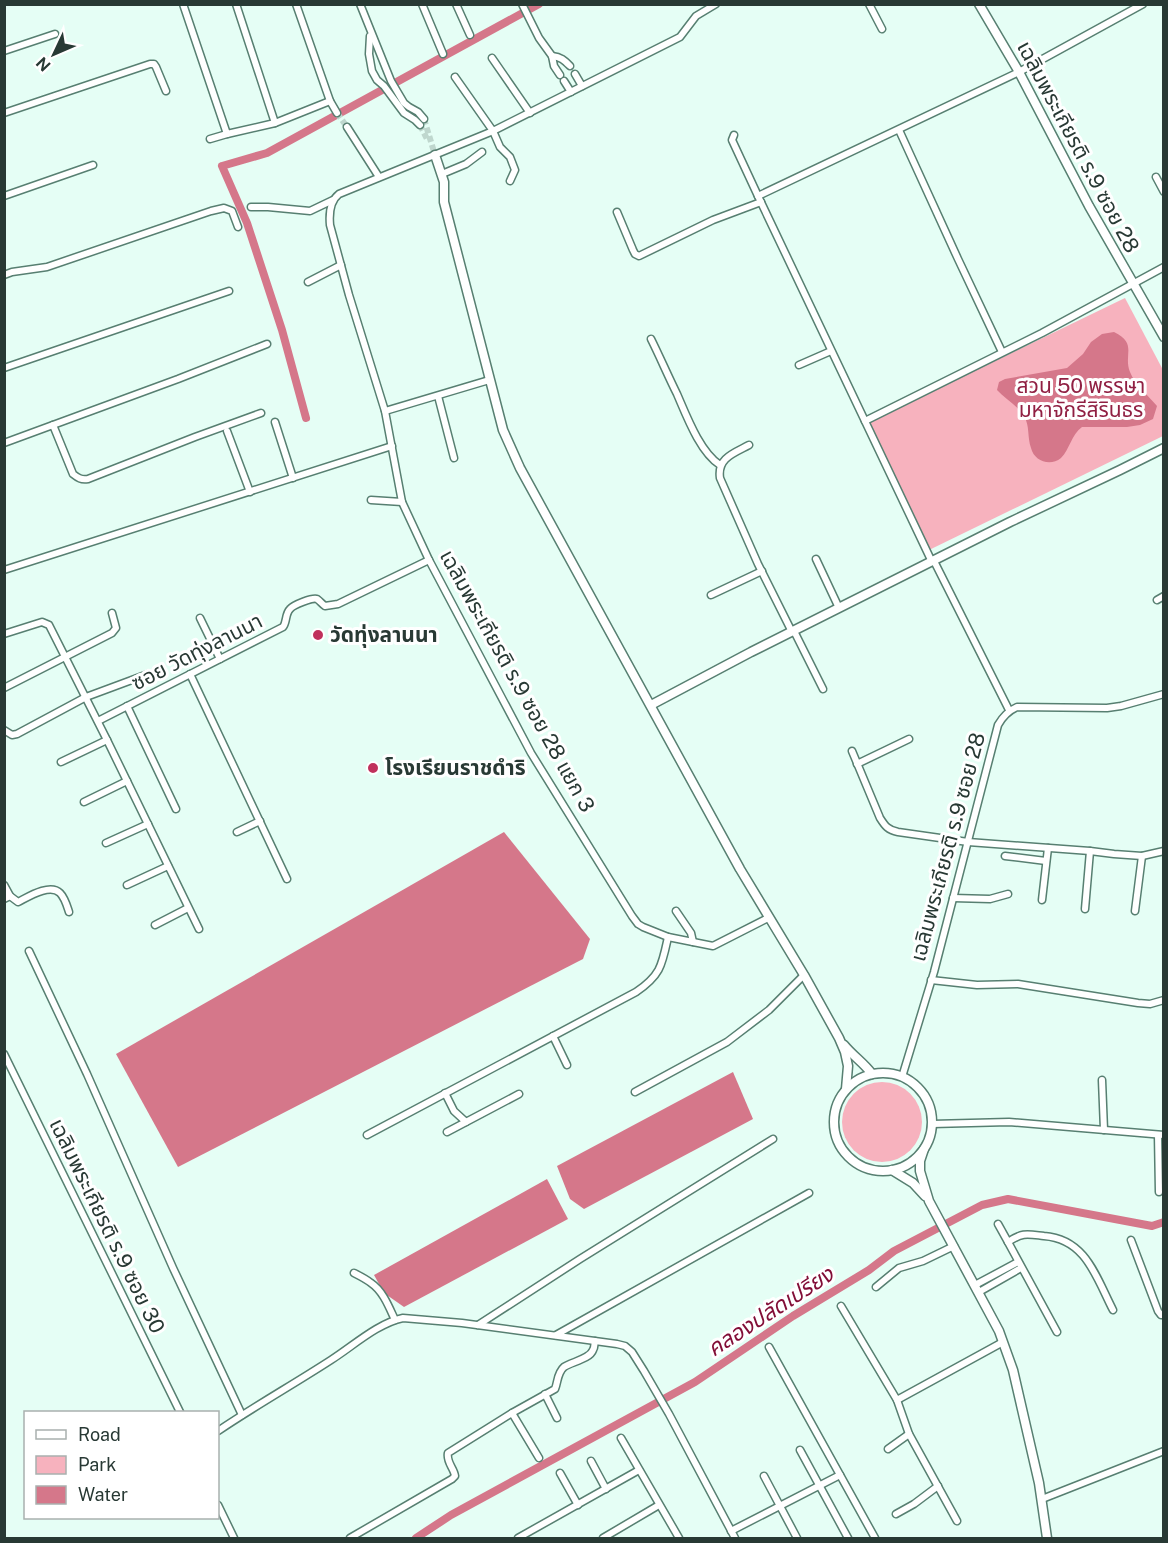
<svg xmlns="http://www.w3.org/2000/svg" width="1168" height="1543" font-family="'Public Sans','Noto Sans Thai',sans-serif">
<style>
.green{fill:#f7b2be}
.water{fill:#d5778a}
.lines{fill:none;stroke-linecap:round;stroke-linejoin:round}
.canal{stroke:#d5778a;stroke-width:8}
.street-tunnel{stroke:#bfd7ce;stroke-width:6;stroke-dasharray:6 3;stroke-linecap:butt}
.street-casing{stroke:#577f71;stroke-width:9}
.secondary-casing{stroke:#577f71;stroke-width:11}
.street{stroke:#fff;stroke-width:6}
.secondary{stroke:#fff;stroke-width:8}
.poi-dot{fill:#c0315c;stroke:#fff;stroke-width:2}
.labels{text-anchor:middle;stroke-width:6;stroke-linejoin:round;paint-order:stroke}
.street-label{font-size:21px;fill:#283934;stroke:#fff}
.park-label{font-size:21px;fill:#902043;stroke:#fff}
.poi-label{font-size:21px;font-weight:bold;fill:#283934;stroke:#fff;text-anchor:start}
.water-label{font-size:22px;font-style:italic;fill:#820e37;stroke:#fff}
</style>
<rect width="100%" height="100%" fill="#e5fef5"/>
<g class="green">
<path d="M 1125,298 L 1163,370 L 1163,436 L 927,551 L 867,423 Z"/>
<circle cx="882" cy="1122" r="40"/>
</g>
<g class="water">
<path d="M 1114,332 C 1138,344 1123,354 1130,372 C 1135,385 1148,395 1157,406 L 1153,419 L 1140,425 L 1127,427 L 1082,427 C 1071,435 1070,449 1061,458 C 1050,467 1034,461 1031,448 C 1027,437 1030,426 1024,416 C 1017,405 1005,399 997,390 L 999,382 L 1005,379 L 1067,368 L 1083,354 L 1091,342 L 1102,334 Z"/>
<path d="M 504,832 L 590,939 L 583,959 L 178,1167 L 116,1054 Z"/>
<path d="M 733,1072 L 753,1119 L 584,1209 L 570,1199 L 557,1166 Z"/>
<path d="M 547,1179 L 568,1219 L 404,1307 L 384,1293 L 374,1275 Z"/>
</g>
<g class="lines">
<g class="canal">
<path d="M 306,418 L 282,330 L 247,223 L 222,166 L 267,153 L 539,4"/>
<path d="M 416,1538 L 451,1515 L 695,1382 L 793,1316 L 869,1270 L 894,1251 L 982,1205 L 1008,1199 L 1152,1226 L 1164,1222"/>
</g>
<g class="street-tunnel">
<path d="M 337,113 L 347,127"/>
<path d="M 424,119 L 435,155"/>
<path d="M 420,125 L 428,141"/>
</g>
<defs>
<g id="street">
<path d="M 183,4 L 227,134 L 275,123 L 330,101"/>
<path d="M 236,4 L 275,123"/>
<path d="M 296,4 L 330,101 L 337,113"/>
<path d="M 360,4 L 391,81 L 404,103 L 409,107 L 418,112 L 424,119"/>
<path d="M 422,4 L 443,54"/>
<path d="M 456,4 L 470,35"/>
<path d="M 522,4 L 539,38 L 552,56 L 554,66 L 560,75"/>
<path d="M 716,4 L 696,16 L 680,37 L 493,131 L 339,194 C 330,201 329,214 330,225 L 349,295 L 385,411 L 402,502 L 429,560 L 531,753 L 632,916 L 638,924 L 643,927 L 668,937 L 713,946 L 768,918"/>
<path d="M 869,4 L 882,29"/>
<path d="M 370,36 L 369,54 L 372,71 L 377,80 L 384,86 L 404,113 L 415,120 L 420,125"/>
<path d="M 4,51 L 55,34"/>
<path d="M 552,56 C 561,57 564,60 570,66"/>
<path d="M 492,58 L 530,113"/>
<path d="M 575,74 L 582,86"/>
<path d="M 455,77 L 493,131 L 500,147 L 510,157 L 515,170 L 510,181"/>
<path d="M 564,81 L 571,92"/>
<path d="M 4,113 L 150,64 L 154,64 L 156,67 L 166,91"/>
<path d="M 347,127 L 379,177"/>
<path d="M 899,130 L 958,259 L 1002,352"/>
<path d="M 734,135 L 732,140 L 758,196"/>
<path d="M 210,139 L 227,134"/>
<path d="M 442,174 L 466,164 L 482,152"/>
<path d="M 1156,177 L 1164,192"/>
<path d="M 4,196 L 93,165"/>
<path d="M 251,207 L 268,207 L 310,211 L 333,200"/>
<path d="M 617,212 L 633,250 L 635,254 L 639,256 L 713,220 L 761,202"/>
<path d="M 4,275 L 12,272 L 47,267 L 211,211 L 224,208 L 232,211 L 238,227"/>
<path d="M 308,282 L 341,265"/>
<path d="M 651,339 C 660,357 668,376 677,394 C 687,417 700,452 720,465"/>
<path d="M 799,365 L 831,351"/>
<path d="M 4,368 L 229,291"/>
<path d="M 438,396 L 454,458"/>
<path d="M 385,411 L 489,380"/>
<path d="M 865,421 L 1042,333 L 1164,267"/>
<path d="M 275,422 L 293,478"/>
<path d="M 53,425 L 73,474 C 78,478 81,480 88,479 L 195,437 L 261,413"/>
<path d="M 227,431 L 250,492"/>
<path d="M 4,443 L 178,379 L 267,344"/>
<path d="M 749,445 C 734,453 717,458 720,478 L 758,564 L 792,632"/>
<path d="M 371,500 L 402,502"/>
<path d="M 816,559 L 839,608"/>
<path d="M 934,561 L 1009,710"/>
<path d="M 932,562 L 758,196 L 1019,72 L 1143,4"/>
<path d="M 4,570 L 392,446"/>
<path d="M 711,595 L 762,571"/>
<path d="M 1157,600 L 1164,596"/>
<path d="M 200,618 L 220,659"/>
<path d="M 794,631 L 823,689"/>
<path d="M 4,634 L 42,622 L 49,625 L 107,740 L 199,929"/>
<path d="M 190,674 L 287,879"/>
<path d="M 4,688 L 112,633 L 116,628 L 112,613"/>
<path d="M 127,706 L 176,809"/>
<path d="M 98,721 L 283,627 C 287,622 285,614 290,609 C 293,605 313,597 317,599 C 320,601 322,604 325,606 L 338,604 L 429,560"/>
<path d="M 4,730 L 12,735 L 17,734 L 86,697 L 148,674"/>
<path d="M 852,751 L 880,818 C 885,826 888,830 898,832 L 968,842 L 1090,851 L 1114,854 L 1142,856 L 1164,851"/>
<path d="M 61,762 L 107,740"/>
<path d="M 857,764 L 909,739"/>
<path d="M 84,802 L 127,781"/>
<path d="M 237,832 L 260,821"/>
<path d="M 106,843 L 148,824"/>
<path d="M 1005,856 L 1046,861"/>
<path d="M 4,885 L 10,896 L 4,899"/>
<path d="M 127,885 L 168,866"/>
<path d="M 10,896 L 18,902 C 28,897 50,883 60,893 C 65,898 67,906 69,912"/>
<path d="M 953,898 L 990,899 L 1008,894"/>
<path d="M 1042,900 L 1048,848"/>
<path d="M 1085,909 L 1090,851"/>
<path d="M 676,911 L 691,933 L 693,942"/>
<path d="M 1135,911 L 1142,856"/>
<path d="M 155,925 L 188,908"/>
<path d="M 29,951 L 87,1074 L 173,1268 L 242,1415"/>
<path d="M 931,980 L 977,985 L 1018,984 L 1138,1003 L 1150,1004 L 1164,1000"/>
<path d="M 553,1036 L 567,1065"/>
<path d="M 4,1054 L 180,1412"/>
<path d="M 902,1077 L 934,972 L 998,725 C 1003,716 1008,711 1017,707 L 1107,708 L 1121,706 L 1164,694"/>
<path d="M 1102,1080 L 1104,1130"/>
<path d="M 635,1092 L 727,1042 L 769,1010 L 804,975"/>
<path d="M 445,1093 L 454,1111 L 466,1122"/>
<path d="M 932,1124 L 1009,1122 L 1164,1135"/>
<path d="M 447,1132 L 519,1094"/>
<path d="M 367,1135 L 636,992 C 661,975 662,965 668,937"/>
<path d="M 1158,1135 L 1159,1192"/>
<path d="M 998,1224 L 1008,1242"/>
<path d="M 1131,1240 L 1158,1311 L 1161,1315 L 1164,1315"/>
<path d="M 354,1273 C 360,1276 366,1279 371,1283 C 383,1291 389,1307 395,1320"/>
<path d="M 975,1285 L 1018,1262"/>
<path d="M 876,1287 L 899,1268 L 923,1261 L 954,1246"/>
<path d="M 979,1292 L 1021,1268"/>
<path d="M 841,1306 L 897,1400 L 909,1434 L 957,1521"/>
<path d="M 478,1325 L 580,1259 L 773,1139"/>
<path d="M 1057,1332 L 1008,1242 C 1023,1232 1027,1234 1044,1236 C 1086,1239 1096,1277 1113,1310"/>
<path d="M 556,1335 L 809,1193"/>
<path d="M 769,1347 L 875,1538"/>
<path d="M 545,1394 L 557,1418"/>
<path d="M 897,1400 L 1003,1342"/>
<path d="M 512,1413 L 539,1458"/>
<path d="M 218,1431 C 255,1406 294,1384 331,1360 C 353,1346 378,1323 403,1318 L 462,1323 L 617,1344 L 625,1346 L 632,1352 L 644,1371 L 669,1414 L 735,1538"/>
<path d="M 621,1438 L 679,1538"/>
<path d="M 888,1449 L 909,1434"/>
<path d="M 800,1450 L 848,1538"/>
<path d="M 591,1461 L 606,1489"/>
<path d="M 560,1473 L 578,1505"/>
<path d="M 764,1476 L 797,1538"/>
<path d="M 1042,1499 L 1164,1451"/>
<path d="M 218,1505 L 234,1538"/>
<path d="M 896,1514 L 914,1504 L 938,1486"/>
<path d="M 731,1531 L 840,1475"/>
<path d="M 350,1538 L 452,1479 L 455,1476 C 454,1468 446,1462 448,1453 L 512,1413 L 555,1389 C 558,1382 557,1373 564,1367 C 571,1362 590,1359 593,1350 C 595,1347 594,1344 595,1341"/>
<path d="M 518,1538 L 639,1470"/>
<path d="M 603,1538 L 659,1505"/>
</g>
<g id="secondary">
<path d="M 979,4 L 1019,72 L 1089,206 L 1164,337"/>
<path d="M 435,155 L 444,182 L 444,202 L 503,430 L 520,468 L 740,869 L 804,975 L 839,1038 L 845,1052 L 848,1066 L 846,1089"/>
<path d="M 651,705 L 751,652 L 1010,522 L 1120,470 L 1164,448"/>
<path d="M 844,1045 C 853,1056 864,1063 872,1074"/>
<circle cx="883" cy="1122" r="49"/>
<path d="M 924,1149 L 920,1161 L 920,1171 L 929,1201 L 999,1331 L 1013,1370 L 1039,1483 L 1047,1538"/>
<path d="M 892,1170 L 913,1183 L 925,1196"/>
</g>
</defs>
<use href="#street" class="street-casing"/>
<use href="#secondary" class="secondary-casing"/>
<use href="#street" class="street"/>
<use href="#secondary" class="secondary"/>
</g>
<g class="poi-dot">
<circle cx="318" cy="635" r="6"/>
<circle cx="373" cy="768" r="6"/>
</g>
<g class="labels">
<g class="street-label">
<text transform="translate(1078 147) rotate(62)" y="7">เฉลิมพระเกียรติ ร.9 ซอย 28</text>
<text transform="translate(197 652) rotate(-27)" y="7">ซอย วัดทุ่งลานนา</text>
<text transform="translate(517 681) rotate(61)" y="7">เฉลิมพระเกียรติ ร.9 ซอย 28 แยก 3</text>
<text transform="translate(948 847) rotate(-75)" y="7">เฉลิมพระเกียรติ ร.9 ซอย 28</text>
<text transform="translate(107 1226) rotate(64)" y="7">เฉลิมพระเกียรติ ร.9 ซอย 30</text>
</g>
<g class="park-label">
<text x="1081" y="393">สวน 50 พรรษา<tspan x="1081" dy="24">มหาจักรีสิรินธร</tspan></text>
</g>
<g class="poi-label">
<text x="330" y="642">วัดทุ่งลานนา</text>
<text x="385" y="775">โรงเรียนราชดำริ</text>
</g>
<g class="water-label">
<text transform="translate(770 1311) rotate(-33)" y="8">คลองปลัดเปรียง</text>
</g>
</g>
<rect width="1168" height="1543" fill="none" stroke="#283934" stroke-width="12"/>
<rect x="24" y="1411" width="195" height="108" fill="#ffffff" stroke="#a9b0ae" stroke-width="1.5"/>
<rect x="36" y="1430" width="30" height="9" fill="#ffffff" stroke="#a9b0ae" stroke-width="1.5"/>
<text x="78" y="1441" font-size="18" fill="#283934">Road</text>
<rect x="36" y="1456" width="30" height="18" fill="#f7b2be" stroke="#a9b0ae" stroke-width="1.5"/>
<text x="78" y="1471" font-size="18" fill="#283934">Park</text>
<rect x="36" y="1486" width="30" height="18" fill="#d5778a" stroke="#a9b0ae" stroke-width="1.5"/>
<text x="78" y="1501" font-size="18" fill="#283934">Water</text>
<g transform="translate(54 54) rotate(226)" stroke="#ffffff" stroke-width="4.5" paint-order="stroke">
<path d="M0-4.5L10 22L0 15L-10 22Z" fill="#283934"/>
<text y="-9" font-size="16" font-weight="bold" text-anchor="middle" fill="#283934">N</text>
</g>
</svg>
